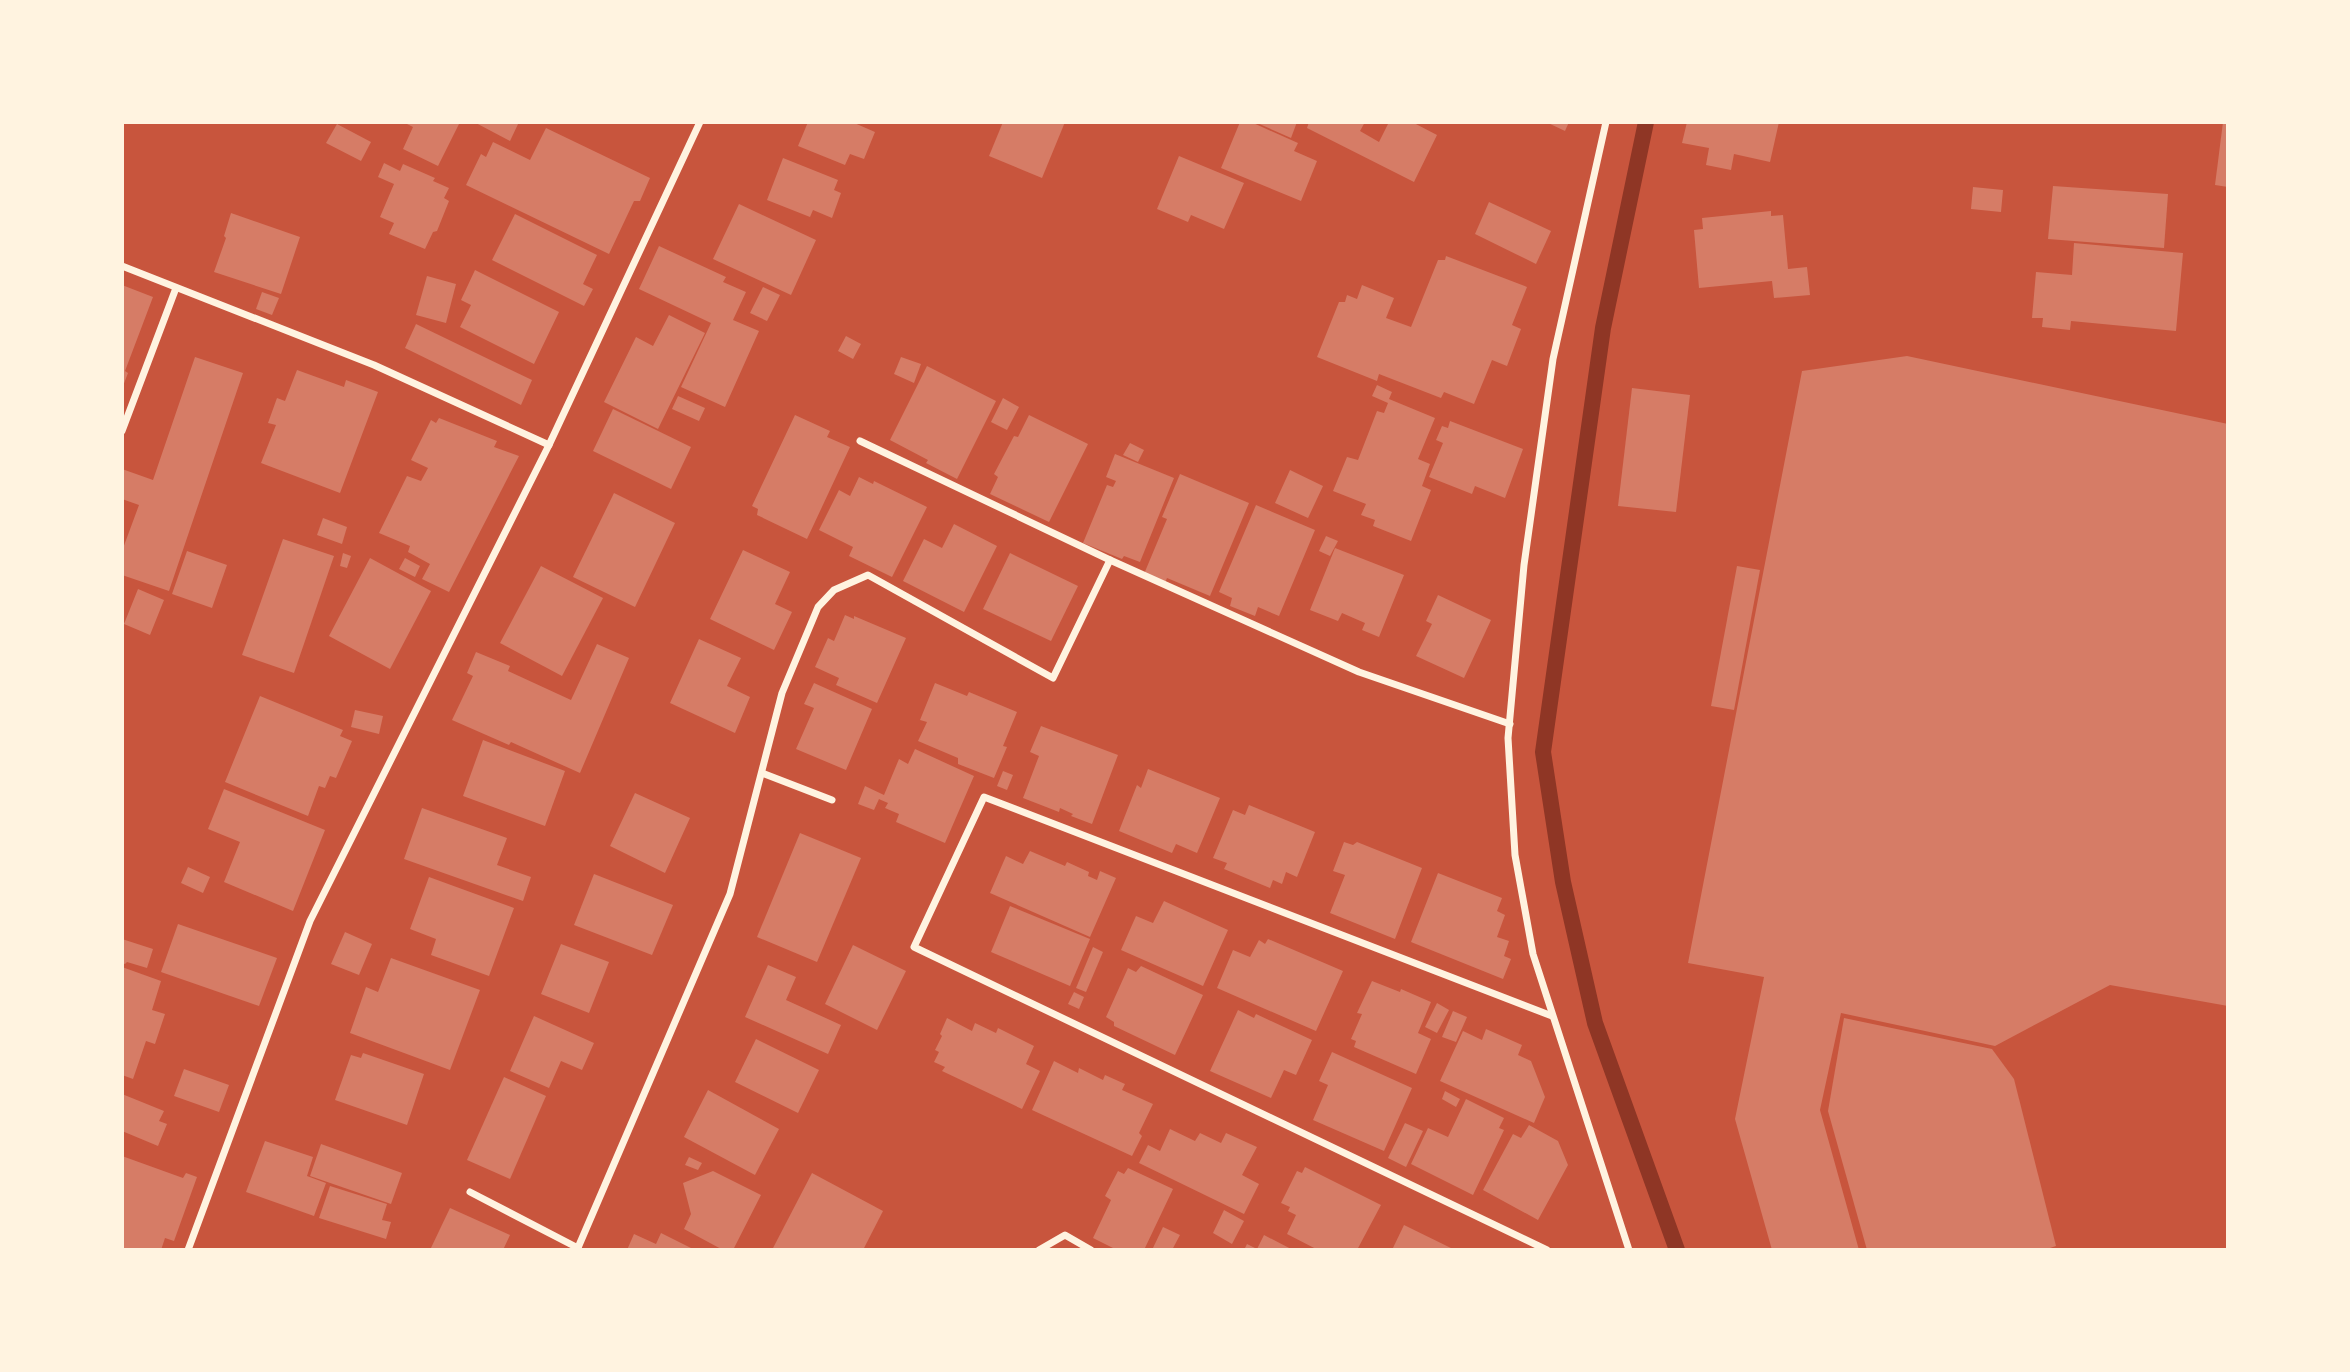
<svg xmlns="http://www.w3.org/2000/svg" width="2350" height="1372" font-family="Helvetica,sans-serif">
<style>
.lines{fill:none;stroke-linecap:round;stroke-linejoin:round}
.stream{stroke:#8f3625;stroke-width:16}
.building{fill:#d67c66}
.minor{stroke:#fff3e0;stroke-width:7}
</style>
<rect width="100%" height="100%" fill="#c8553d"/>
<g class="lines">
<path class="stream" d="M 1646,122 L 1603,328 L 1543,752 L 1563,882 L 1595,1023 L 1677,1250"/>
</g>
<g class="building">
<path d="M 403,122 L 460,122 L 438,166 L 403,149 L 413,127 Z"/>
<path d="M 474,122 L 519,122 L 510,141 Z"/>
<path d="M 808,122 L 852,122 L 875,132 L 864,159 L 850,154 L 845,165 L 798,146 Z"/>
<path d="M 1003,122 L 1065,122 L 1042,178 L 989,156 Z"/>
<path d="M 1240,122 L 1251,122 L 1298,143 L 1294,151 L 1317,161 L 1301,201 L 1221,168 Z"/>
<path d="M 1255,122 L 1297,122 L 1291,138 Z"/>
<path d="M 1309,122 L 1365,122 L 1360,131 L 1379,142 L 1389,122 L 1412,122 L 1437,135 L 1414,182 L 1307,128 Z"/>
<path d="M 1546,122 L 1569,122 L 1565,131 Z"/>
<path d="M 1687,122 L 1779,122 L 1770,162 L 1734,154 L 1731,170 L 1706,165 L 1709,148 L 1682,143 Z"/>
<path d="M 2223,122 L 2228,122 L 2228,187 L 2215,185 Z"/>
<path d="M 337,124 L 371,142 L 361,161 L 326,143 Z"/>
<path d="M 546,128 L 650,178 L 640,201 L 634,201 L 609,254 L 466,185 L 481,154 L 486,157 L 493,142 L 530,160 Z"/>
<path d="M 1179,156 L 1244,183 L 1224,229 L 1191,215 L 1188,222 L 1157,209 Z"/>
<path d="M 783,158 L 838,180 L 834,190 L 841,193 L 832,218 L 813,210 L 810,217 L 767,200 Z"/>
<path d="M 384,163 L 400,171 L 403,164 L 435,178 L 433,181 L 449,188 L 444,198 L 449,201 L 437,231 L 433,232 L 425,249 L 389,234 L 394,223 L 380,217 L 394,184 L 378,177 Z"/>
<path d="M 2053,186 L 2168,194 L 2164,248 L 2048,239 Z"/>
<path d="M 1973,187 L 2003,190 L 2001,212 L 1971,209 Z"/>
<path d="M 1489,202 L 1551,231 L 1536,264 L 1475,234 Z"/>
<path d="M 739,204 L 816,240 L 791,295 L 713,259 Z"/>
<path d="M 1771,211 L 1771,216 L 1783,215 L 1788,269 L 1807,267 L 1810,295 L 1774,298 L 1772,281 L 1699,288 L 1694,230 L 1703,229 L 1702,218 Z"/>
<path d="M 231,213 L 300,237 L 281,294 L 214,272 L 226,238 L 224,236 Z"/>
<path d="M 515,214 L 597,255 L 583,284 L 593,289 L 584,306 L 492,260 Z"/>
<path d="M 2074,243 L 2183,253 L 2176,331 L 2071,321 L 2070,330 L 2042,327 L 2043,318 L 2032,318 L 2036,272 L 2072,275 Z"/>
<path d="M 659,246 L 726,277 L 723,282 L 746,292 L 733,320 L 759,331 L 725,407 L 681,387 L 711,323 L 639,289 Z"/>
<path d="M 1446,256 L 1527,287 L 1512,325 L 1521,329 L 1507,366 L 1492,360 L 1474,404 L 1444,392 L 1441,398 L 1379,374 L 1377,381 L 1317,357 L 1339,302 L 1345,302 L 1347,295 L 1357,299 L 1362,285 L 1394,298 L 1386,318 L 1411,327 L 1438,260 L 1445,260 Z"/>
<path d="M 475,270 L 559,312 L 534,364 L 460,327 L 471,305 L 461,300 Z"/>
<path d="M 427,276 L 456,284 L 446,323 L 416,315 Z"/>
<path d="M 122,285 L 153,297 L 125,371 L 128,373 L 123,386 Z"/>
<path d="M 763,287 L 780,295 L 767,321 L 750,313 Z"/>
<path d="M 262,292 L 279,298 L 272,315 L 256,309 Z"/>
<path d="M 669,315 L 705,333 L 658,429 L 604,402 L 636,337 L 653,346 Z"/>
<path d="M 416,324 L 532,380 L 521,405 L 405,348 Z"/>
<path d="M 846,336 L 861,344 L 853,359 L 838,351 Z"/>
<path d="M 1907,356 L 2228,424 L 2228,1006 L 2110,985 L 1995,1046 L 1841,1013 L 1820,1110 L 1859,1250 L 1772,1250 L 1735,1119 L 1764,977 L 1688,963 L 1802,371 Z"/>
<path d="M 195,357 L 243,373 L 169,591 L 122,575 L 122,551 L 139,505 L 122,499 L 122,469 L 153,480 Z"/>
<path d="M 901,357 L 921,364 L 914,383 L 894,374 Z"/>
<path d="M 927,366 L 996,401 L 957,479 L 926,463 L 928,460 L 890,440 Z"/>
<path d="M 297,370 L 344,387 L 346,380 L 378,392 L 340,493 L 261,463 L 276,425 L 268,423 L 277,398 L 285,401 Z"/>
<path d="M 1377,385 L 1392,392 L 1389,399 L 1435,418 L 1418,459 L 1430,464 L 1422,486 L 1431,490 L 1411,541 L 1373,526 L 1375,520 L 1361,515 L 1366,504 L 1333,491 L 1347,457 L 1358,460 L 1377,411 L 1384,413 L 1388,403 L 1372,396 Z"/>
<path d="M 1632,388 L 1690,395 L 1676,512 L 1618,506 Z"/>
<path d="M 678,396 L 705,408 L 699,421 L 672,409 Z"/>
<path d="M 1003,398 L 1019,407 L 1007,430 L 991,422 Z"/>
<path d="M 613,409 L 691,447 L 671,489 L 593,451 Z"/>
<path d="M 795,415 L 830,431 L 827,437 L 850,447 L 807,539 L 757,515 L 758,509 L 752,506 Z"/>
<path d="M 1029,415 L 1088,444 L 1049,522 L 990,494 L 998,477 L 994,474 L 1014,436 L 1018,437 Z"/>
<path d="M 439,418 L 497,441 L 494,447 L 519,456 L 449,592 L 422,579 L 430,564 L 408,552 L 410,546 L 379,533 L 407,476 L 421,481 L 428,468 L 411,460 L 431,420 L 436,423 Z"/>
<path d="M 1450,421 L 1523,449 L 1505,498 L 1475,486 L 1472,494 L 1429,477 L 1443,443 L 1436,440 L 1442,426 L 1448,428 Z"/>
<path d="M 1130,443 L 1144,450 L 1138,462 L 1123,455 Z"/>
<path d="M 1115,454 L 1174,478 L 1140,562 L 1124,556 L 1122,559 L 1083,543 L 1107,485 L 1113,487 L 1116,481 L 1106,477 Z"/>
<path d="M 1290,470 L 1323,486 L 1308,518 L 1275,503 Z"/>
<path d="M 1180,474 L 1249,503 L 1210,596 L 1167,578 L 1165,583 L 1144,574 L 1167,519 L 1162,517 Z"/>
<path d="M 859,477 L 873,484 L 874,481 L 927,507 L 892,577 L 849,556 L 853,547 L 819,530 L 839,490 L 850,496 Z"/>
<path d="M 614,493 L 675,523 L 635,607 L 573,577 Z"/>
<path d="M 1256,505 L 1315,530 L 1279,616 L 1258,607 L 1255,616 L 1230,606 L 1232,598 L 1219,592 Z"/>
<path d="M 323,518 L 347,527 L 342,544 L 317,535 Z"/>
<path d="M 954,524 L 997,546 L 964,612 L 903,581 L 924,539 L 942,548 Z"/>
<path d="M 1326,536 L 1338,541 L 1330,556 L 1319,551 Z"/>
<path d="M 283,539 L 334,556 L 294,673 L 242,655 Z"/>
<path d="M 1335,548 L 1404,575 L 1379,637 L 1362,630 L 1365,623 L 1342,613 L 1338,621 L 1310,610 Z"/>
<path d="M 743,550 L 790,572 L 775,604 L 792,612 L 774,650 L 710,619 Z"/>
<path d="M 187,551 L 227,565 L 212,608 L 172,594 Z"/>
<path d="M 343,553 L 351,556 L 347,568 L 340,566 Z"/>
<path d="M 1010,553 L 1078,586 L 1051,641 L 983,609 Z"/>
<path d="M 370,558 L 431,591 L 390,669 L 329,636 Z"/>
<path d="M 405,558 L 420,566 L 415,577 L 399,569 Z"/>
<path d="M 541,566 L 603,598 L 562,676 L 500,643 Z"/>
<path d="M 1737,566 L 1760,570 L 1734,710 L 1711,706 Z"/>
<path d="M 138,589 L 164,600 L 150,635 L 124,624 Z"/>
<path d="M 1438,595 L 1491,620 L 1464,678 L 1416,656 L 1432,624 L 1426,621 Z"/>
<path d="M 845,615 L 854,619 L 854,616 L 906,638 L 877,703 L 836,685 L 839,678 L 815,667 L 828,638 L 834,641 Z"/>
<path d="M 699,639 L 741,658 L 727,686 L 750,697 L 735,733 L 670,703 Z"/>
<path d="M 597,644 L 629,658 L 580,773 L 511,742 L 509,745 L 452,720 L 473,676 L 467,673 L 476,652 L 510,666 L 508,671 L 571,700 Z"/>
<path d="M 814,683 L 872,709 L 846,770 L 796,749 L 814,708 L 804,704 Z"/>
<path d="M 935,683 L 967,696 L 969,692 L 1017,712 L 1003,746 L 1007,747 L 994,778 L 958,764 L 958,758 L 918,741 L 927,722 L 920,720 Z"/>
<path d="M 260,696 L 343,730 L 340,736 L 352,741 L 336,778 L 330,776 L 325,788 L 319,786 L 308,816 L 225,782 Z"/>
<path d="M 355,710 L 383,716 L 379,734 L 351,727 Z"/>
<path d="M 1041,726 L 1118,755 L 1092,824 L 1071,816 L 1073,814 L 1060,808 L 1059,812 L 1023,798 L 1039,756 L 1030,752 Z"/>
<path d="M 483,740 L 565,771 L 545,826 L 463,796 Z"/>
<path d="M 915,749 L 974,776 L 945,843 L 896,822 L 899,814 L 885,808 L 888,803 L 881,800 L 879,799 L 874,810 L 858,804 L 865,786 L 884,795 L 899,759 L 908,764 Z"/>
<path d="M 1148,769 L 1220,798 L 1197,853 L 1176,844 L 1172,853 L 1119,831 L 1137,785 L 1141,788 Z"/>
<path d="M 1003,771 L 1013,775 L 1007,790 L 997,786 Z"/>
<path d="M 224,789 L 325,830 L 293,911 L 224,882 L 240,842 L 208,829 Z"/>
<path d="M 635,793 L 690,818 L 665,873 L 610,846 Z"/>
<path d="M 1249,805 L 1315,832 L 1297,877 L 1286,872 L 1282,884 L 1273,880 L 1270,888 L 1224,869 L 1227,863 L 1213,858 L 1233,810 L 1245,815 Z"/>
<path d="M 422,808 L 507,838 L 497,865 L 531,877 L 523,901 L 404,859 Z"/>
<path d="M 800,833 L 861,858 L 817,962 L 757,937 Z"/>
<path d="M 1344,842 L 1353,845 L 1357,842 L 1422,868 L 1395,939 L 1330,913 L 1345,875 L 1333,871 Z"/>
<path d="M 1030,851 L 1065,866 L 1067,862 L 1089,872 L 1088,876 L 1097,880 L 1100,871 L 1116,878 L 1090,937 L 990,893 L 1006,856 L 1023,864 Z"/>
<path d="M 188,867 L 210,877 L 203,893 L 181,883 Z"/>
<path d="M 1438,873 L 1502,898 L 1497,911 L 1505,915 L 1497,937 L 1509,941 L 1504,956 L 1511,959 L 1503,979 L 1411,942 Z"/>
<path d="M 594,874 L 673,905 L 652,955 L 574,925 Z"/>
<path d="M 429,877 L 514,908 L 489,976 L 431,955 L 436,939 L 410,929 Z"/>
<path d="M 1164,901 L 1228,930 L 1203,986 L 1121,950 L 1136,916 L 1153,923 Z"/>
<path d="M 1010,906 L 1090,939 L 1070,986 L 991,952 Z"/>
<path d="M 178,924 L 277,958 L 259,1006 L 161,972 Z"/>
<path d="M 345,932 L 372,944 L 359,975 L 331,964 Z"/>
<path d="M 122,939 L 153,949 L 147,968 L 127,962 L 125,964 L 122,963 Z"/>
<path d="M 1268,939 L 1343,971 L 1316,1031 L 1217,988 L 1233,950 L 1250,957 L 1259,940 L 1265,944 Z"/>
<path d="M 561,944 L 609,962 L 589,1013 L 541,994 Z"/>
<path d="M 853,945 L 906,971 L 877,1030 L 825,1004 Z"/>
<path d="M 1093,947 L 1103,952 L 1086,992 L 1076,988 Z"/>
<path d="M 391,958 L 480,990 L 450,1070 L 350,1033 L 366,987 L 378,992 Z"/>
<path d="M 768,965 L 796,977 L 786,1000 L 841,1025 L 828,1054 L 745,1017 Z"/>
<path d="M 1141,966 L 1203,995 L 1175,1055 L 1114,1026 L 1114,1022 L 1106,1017 L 1128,968 L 1136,972 Z"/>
<path d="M 122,967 L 161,981 L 152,1010 L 165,1014 L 155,1044 L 146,1041 L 133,1079 L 122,1075 Z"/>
<path d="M 1372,981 L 1400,992 L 1401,989 L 1431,1002 L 1418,1033 L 1431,1039 L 1416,1074 L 1354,1047 L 1356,1041 L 1351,1039 L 1362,1014 L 1357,1013 Z"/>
<path d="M 1074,992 L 1084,997 L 1079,1009 L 1068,1004 Z"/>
<path d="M 1437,1003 L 1449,1010 L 1437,1033 L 1425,1027 Z"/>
<path d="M 1238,1010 L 1254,1018 L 1256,1014 L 1312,1040 L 1296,1075 L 1284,1070 L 1271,1098 L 1210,1071 Z"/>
<path d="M 1453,1011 L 1467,1017 L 1456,1042 L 1442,1037 Z"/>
<path d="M 534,1016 L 594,1043 L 582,1070 L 561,1061 L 549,1088 L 510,1071 Z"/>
<path d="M 947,1018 L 972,1031 L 975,1023 L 996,1033 L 998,1028 L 1034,1046 L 1026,1064 L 1040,1071 L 1022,1109 L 942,1071 L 945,1067 L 934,1062 L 939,1052 L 935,1050 L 942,1036 L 940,1034 Z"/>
<path d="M 1844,1018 L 1992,1049 L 2014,1079 L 2056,1246 L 2044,1250 L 1867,1250 L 1828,1111 Z"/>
<path d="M 1486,1029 L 1522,1045 L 1518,1055 L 1531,1061 L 1545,1097 L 1534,1123 L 1440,1081 L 1463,1031 L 1482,1040 Z"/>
<path d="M 756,1039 L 819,1070 L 798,1113 L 735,1082 Z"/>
<path d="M 1332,1052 L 1412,1088 L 1384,1151 L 1313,1120 L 1328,1085 L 1319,1081 Z"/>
<path d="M 363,1053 L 424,1074 L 407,1125 L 335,1100 L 351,1055 L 361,1058 Z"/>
<path d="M 1054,1061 L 1078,1073 L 1079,1068 L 1103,1080 L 1105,1075 L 1125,1084 L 1122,1090 L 1153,1104 L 1139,1133 L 1142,1136 L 1132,1156 L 1032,1110 Z"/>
<path d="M 184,1069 L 229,1085 L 219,1112 L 174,1096 Z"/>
<path d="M 504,1077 L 546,1096 L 510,1179 L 467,1160 Z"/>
<path d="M 708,1090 L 779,1129 L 755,1175 L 684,1137 Z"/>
<path d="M 1445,1091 L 1460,1099 L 1456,1107 L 1442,1099 Z"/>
<path d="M 122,1094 L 164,1111 L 159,1121 L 167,1124 L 158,1146 L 122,1131 Z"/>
<path d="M 1466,1099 L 1504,1118 L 1499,1128 L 1504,1130 L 1473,1195 L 1411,1164 L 1428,1128 L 1448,1137 Z"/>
<path d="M 1405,1123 L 1423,1131 L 1406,1167 L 1388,1158 Z"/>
<path d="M 1529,1125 L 1558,1141 L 1568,1165 L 1538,1220 L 1483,1190 L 1513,1134 L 1521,1138 Z"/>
<path d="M 1170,1129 L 1195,1141 L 1200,1133 L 1221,1143 L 1226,1133 L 1257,1147 L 1242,1175 L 1259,1184 L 1244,1214 L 1139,1163 L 1148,1145 L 1160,1151 Z"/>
<path d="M 265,1141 L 313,1157 L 307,1176 L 326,1183 L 314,1216 L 246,1192 Z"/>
<path d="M 321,1144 L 402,1173 L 391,1204 L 310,1176 Z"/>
<path d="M 122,1156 L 183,1178 L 186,1173 L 197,1177 L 174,1241 L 165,1238 L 161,1250 L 122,1250 Z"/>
<path d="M 689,1157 L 702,1163 L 698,1170 L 685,1165 Z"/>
<path d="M 1305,1167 L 1381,1205 L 1357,1250 L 1318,1250 L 1287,1234 L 1296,1215 L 1288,1211 L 1290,1207 L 1281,1203 L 1297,1171 L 1302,1173 Z"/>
<path d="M 1128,1168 L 1173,1189 L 1144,1250 L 1117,1250 L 1093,1238 L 1111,1200 L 1105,1196 L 1118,1171 L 1124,1174 Z"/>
<path d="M 713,1171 L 761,1195 L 733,1250 L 723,1250 L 684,1229 L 691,1214 L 683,1183 Z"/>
<path d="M 812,1173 L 883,1211 L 863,1250 L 772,1250 Z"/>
<path d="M 330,1186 L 387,1204 L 382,1220 L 391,1222 L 386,1239 L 319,1218 Z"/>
<path d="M 450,1208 L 510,1235 L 503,1250 L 430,1250 Z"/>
<path d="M 1224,1210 L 1244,1221 L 1232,1244 L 1213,1233 Z"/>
<path d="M 1404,1225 L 1455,1250 L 1392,1250 Z"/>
<path d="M 1163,1227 L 1180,1235 L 1172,1250 L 1152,1250 Z"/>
<path d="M 661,1233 L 695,1250 L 627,1250 L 634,1234 L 656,1244 Z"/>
<path d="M 1264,1235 L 1293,1250 L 1244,1250 L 1247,1244 L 1257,1249 Z"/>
</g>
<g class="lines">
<g class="minor">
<path d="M 1606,122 L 1553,359 L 1524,565 L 1508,738 L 1515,855 L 1533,954 L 1629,1250"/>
<path d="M 122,266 L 374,365 L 549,445"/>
<path d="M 122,431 L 176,288"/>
<path d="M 860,441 L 1110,560 L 1359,672 L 1510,724"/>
<path d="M 762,773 L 832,800"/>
<path d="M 470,1192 L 578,1248"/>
<path d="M 188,1250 L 310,921 L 549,445 L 700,122"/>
<path d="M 577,1250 L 730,894 L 782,693 L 818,607 L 834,590 L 868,575 L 1053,678 L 1110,560"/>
<path d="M 1039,1250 L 1065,1235 L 1091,1250"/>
<path d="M 1547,1250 L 914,947 L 984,797 L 1552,1016"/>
</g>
</g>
<rect width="2350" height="1372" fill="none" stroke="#fff3e0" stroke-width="248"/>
</svg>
